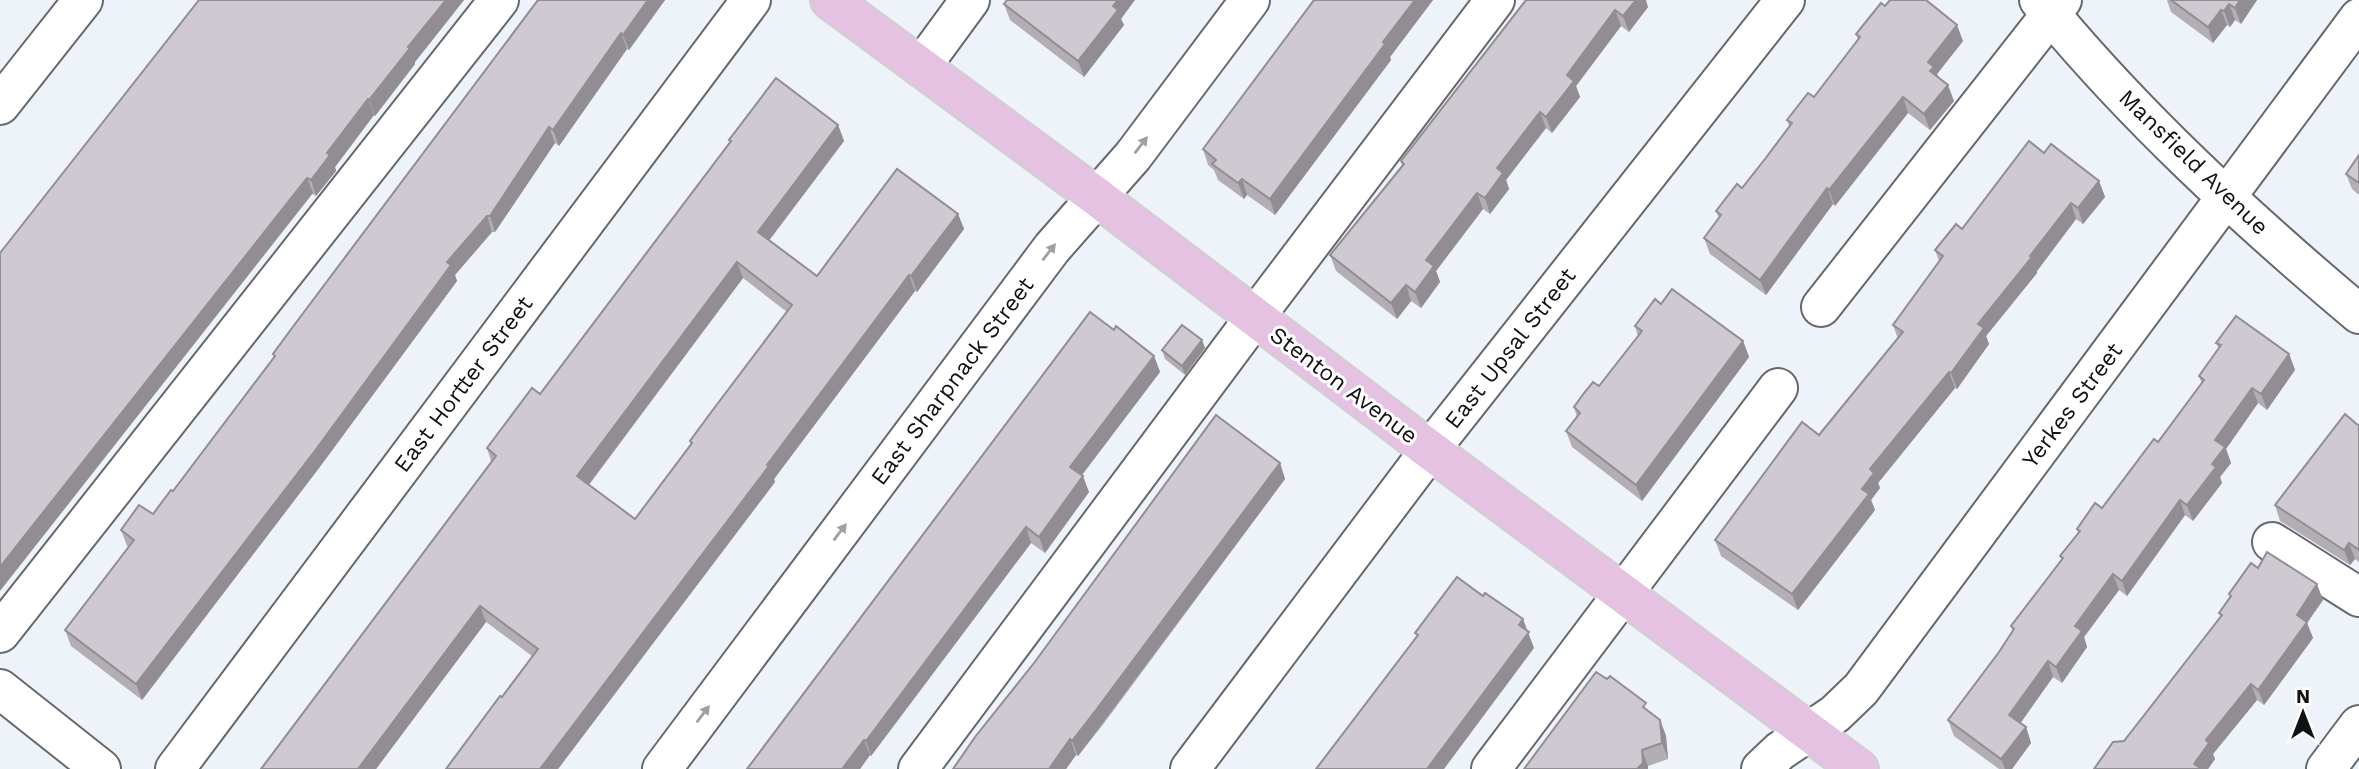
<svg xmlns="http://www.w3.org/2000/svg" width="2359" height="769" font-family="'Work Sans',sans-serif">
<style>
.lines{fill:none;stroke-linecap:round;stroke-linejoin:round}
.minor-casing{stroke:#65696f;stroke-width:42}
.major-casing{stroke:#cfd0d0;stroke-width:42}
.minor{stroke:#fff;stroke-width:38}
.major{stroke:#e5c1e2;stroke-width:38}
.wall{fill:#b2aeb4;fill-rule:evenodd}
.shaded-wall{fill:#918d92}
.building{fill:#cfcad1;stroke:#918d92;stroke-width:2;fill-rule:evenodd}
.oneway{fill:#a0a0a1}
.labels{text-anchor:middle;stroke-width:6;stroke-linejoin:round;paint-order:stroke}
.street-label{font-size:23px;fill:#111214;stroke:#fff}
</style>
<rect width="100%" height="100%" fill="#eef2f9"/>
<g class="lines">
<defs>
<g id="minor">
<path d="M 2039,0 C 2133,115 2245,218 2359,314"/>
<path d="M 921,67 L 970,0"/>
<path d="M 0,105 L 83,0"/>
<path d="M 1821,307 L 2062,0"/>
<path d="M 2272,542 L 2359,597"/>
<path d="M 0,633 L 499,0"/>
<path d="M 0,689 L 101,769"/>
<path d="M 175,769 L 751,0"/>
<path d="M 662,769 L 1052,248 L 1133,156 L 1250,0"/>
<path d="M 918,769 L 1255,317 L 1495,0"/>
<path d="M 1190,769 L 1430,450 L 1785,0"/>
<path d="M 1491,769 L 1778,388"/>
<path d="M 1761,769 L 1780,751 L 1835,714 L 1861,689 L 2359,18"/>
<path d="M 2326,769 L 2359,725"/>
</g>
<path id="major" d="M 830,0 L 1097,197 L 1430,450 L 1859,769"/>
</defs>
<use href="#minor" class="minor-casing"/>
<use href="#major" class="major-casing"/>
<use href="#minor" class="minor"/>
<use href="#major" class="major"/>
</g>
<g class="wall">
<path d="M 199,0 L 464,0 L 415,62 L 415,64 L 375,116 L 374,115 L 335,167 L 336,171 L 316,196 L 126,94 Z"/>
<path d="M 538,0 L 665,0 L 629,50 L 627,49 L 559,146 L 555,143 L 495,232 L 492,232 L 455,275 L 457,281 L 319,468 L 142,700 L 71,646 L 65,630 L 129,547 L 127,546 L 121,530 L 153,514 L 173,491 L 274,357 L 273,354 Z"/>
<path d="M 1314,0 L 1433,0 L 1390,57 L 1391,60 L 1275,215 L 1247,195 L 1244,199 L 1218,180 L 1214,170 L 1208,165 L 1203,149 Z"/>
<path d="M 1526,0 L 1648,7 L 1629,32 L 1621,26 L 1576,86 L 1580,97 L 1552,133 L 1546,128 L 1506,180 L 1509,189 L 1490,214 L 1483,209 L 1436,271 L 1440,282 L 1421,308 L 1411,301 L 1397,319 L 1336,271 L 1330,255 L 1402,166 L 1401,161 Z"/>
<path d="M 2167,0 L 2257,0 L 2241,24 L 2235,20 L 2230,27 L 2227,25 L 2213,43 L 2171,12 Z"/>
<path d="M 1004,4 L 1121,19 L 1124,25 L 1084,77 L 1010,20 Z"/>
<path d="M 1885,6 L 1963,41 L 1937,74 L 1954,101 L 1930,130 L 1908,113 L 1835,206 L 1833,204 L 1766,295 L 1710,254 L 1704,238 L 1719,218 L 1716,211 L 1742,188 L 1765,159 L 1789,126 L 1787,120 L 1814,97 L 1858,40 L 1856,34 Z"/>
<path d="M 838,125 L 844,141 L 769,241 L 817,276 L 958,214 L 964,229 L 917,292 L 915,291 L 774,479 L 775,482 L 558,769 L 446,769 L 532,656 L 486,622 L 376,769 L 261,769 L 491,461 L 487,448 L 540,394 L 730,142 L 729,140 ZM 743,278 L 787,312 L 690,441 L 691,444 L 635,519 L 589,485 Z"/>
<path d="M 2044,153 L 2099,181 L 2105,197 L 2083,224 L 2076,219 L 2037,271 L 2037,273 L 1986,336 L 1989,344 L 1957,389 L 1955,388 L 1878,483 L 1880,488 L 1871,500 L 1875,510 L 1798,610 L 1721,556 L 1715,540 L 1819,435 L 1898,339 L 1893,325 L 1939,261 L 1935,250 L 1962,229 Z"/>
<path d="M 2359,155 L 2359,195 L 2352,189 L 2346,174 Z"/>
<path d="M 1661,304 L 1743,341 L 1749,357 L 1642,501 L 1572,447 L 1566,431 L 1577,417 L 1574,407 L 1599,386 L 1638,336 L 1635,326 Z"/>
<path d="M 1114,330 L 1154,356 L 1160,372 L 1081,475 L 1089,492 L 1045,553 L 1031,543 L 871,756 L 870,755 L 860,769 L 747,769 Z"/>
<path d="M 1202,340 L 1205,348 L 1185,375 L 1165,359 L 1162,350 Z"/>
<path d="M 2216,343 L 2289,354 L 2295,370 L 2267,410 L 2258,403 L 2226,449 L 2231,463 L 2220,477 L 2222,483 L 2193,521 L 2185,515 L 2127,596 L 2119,590 L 2084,637 L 2087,647 L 2062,683 L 2053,677 L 2020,723 L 2026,727 L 2031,743 L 2012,769 L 1999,769 L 1954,736 L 1948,720 L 1999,652 L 2013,631 L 2011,626 L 2062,560 L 2060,556 L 2078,533 L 2077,529 L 2102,508 L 2158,442 L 2202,384 L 2199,376 L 2219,349 Z"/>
<path d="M 2359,426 L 2359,562 L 2355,559 L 2350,565 L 2280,521 L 2275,505 Z"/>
<path d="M 1280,463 L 1285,479 L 1102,726 L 1078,756 L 1076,755 L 1066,769 L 953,769 Z"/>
<path d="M 2258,568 L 2323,600 L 2307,623 L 2313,638 L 2264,705 L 2257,700 L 2213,754 L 2215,759 L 2208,769 L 2094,769 L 2124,741 L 2221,617 L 2219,613 L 2230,597 L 2229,594 Z"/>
<path d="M 1596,672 L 1660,720 L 1666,736 L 1668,759 L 1648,766 Z"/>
</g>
<g class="shaded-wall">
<path d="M 446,0 L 464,0 L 415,62 L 415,64 L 375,116 L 369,100 L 408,47 Z"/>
<path d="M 648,0 L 665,0 L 629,50 L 623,35 Z"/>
<path d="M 1118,0 L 1135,0 L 1121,19 L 1124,25 L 1084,77 L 1078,61 Z"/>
<path d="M 1415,0 L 1433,0 L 1390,57 L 1391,60 L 1275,215 L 1270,199 L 1383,42 Z"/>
<path d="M 1636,0 L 1646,0 L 1648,7 L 1629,32 L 1623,16 Z"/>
<path d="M 2240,0 L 2257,0 L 2241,24 L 2235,8 Z"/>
<path d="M 2229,4 L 2235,20 L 2230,27 L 2224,11 Z"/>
<path d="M 1615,10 L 1621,26 L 1576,86 L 1580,97 L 1552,133 L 1546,117 L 1567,75 Z"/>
<path d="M 2221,10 L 2227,25 L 2213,43 L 2208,27 Z"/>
<path d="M 1957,25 L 1963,41 L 1937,74 L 1940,83 L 1936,87 L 1928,62 Z"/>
<path d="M 621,33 L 627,49 L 559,146 L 553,130 Z"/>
<path d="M 1948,85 L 1954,101 L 1930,130 L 1924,114 Z"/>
<path d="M 1903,97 L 1908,113 L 1835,206 L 1829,190 Z"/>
<path d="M 368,99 L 374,115 L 335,167 L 336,171 L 316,196 L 311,180 L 327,153 Z"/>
<path d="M 1540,112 L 1546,128 L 1506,180 L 1509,189 L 1490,214 L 1485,198 L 1497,168 Z"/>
<path d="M 838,125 L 844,141 L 763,248 L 758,232 Z"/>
<path d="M 549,127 L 555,143 L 495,232 L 490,216 Z"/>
<path d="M 307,178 L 313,193 L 0,591 L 0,567 Z"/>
<path d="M 1242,179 L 1247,195 L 1244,199 L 1238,183 Z"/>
<path d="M 2099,181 L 2105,197 L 2083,224 L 2078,208 Z"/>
<path d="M 1827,188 L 1833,204 L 1766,295 L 1760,280 Z"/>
<path d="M 1477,193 L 1483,209 L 1436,271 L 1440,282 L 1421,308 L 1415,292 L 1426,260 Z"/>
<path d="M 2071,203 L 2076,219 L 2037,271 L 2037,273 L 1986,336 L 1989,344 L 1957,389 L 1951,373 L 1978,324 Z"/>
<path d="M 958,214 L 964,229 L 917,292 L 911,276 Z"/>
<path d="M 487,216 L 492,232 L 455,275 L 457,281 L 319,468 L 142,700 L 136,684 L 447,262 Z"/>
<path d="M 737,262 L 743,278 L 583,492 L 577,476 Z"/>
<path d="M 909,275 L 915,291 L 774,479 L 775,482 L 558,769 L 540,769 Z"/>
<path d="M 1406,285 L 1411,301 L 1397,319 L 1391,303 Z"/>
<path d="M 1202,340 L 1205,348 L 1185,375 L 1182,366 Z"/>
<path d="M 1743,341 L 1749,357 L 1642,501 L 1636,485 Z"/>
<path d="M 2289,354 L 2295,370 L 2267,410 L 2261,394 Z"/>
<path d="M 1154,356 L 1160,372 L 1076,483 L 1070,467 Z"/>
<path d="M 1949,372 L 1955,388 L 1878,483 L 1880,488 L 1871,500 L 1875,510 L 1798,610 L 1792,594 L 1862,489 L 1870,469 Z"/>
<path d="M 2252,388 L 2258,403 L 2226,449 L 2231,463 L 2220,477 L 2222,483 L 2193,521 L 2187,505 L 2212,464 L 2215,440 Z"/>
<path d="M 1280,463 L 1285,479 L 1078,756 L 1072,741 Z"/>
<path d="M 1083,476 L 1089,492 L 1045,553 L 1039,537 Z"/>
<path d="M 2180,500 L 2185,515 L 2127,596 L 2122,581 Z"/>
<path d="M 1026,527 L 1031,543 L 871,756 L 866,741 Z"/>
<path d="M 2349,543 L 2355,559 L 2350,565 L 2344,550 Z"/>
<path d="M 2113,574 L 2119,590 L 2084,637 L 2087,647 L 2062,683 L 2056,667 L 2075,626 Z"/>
<path d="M 2317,584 L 2323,600 L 2307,623 L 2313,638 L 2264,705 L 2258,690 L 2297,615 Z"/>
<path d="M 480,606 L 486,622 L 376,769 L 358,769 Z"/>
<path d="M 1523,619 L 1534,648 L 1444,769 L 1427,769 Z"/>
<path d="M 2048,661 L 2053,677 L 2015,731 L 2009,715 Z"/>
<path d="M 2251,684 L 2257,700 L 2213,754 L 2215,759 L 2208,769 L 2196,769 L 2194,764 L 2206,740 Z"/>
<path d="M 1660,720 L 1666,736 L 1668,759 L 1662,743 Z"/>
<path d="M 2026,727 L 2031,743 L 2012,769 L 2005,769 L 2001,759 Z"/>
<path d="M 1070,739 L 1076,755 L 1066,769 L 1049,769 Z"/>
<path d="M 864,740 L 870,755 L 860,769 L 842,769 Z"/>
<path d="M 1642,750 L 1648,766 L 1648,769 L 1637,769 Z"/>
</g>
<g class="building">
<path d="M 199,0 L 446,0 L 408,47 L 410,48 L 369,100 L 368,99 L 327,153 L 330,155 L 311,180 L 307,178 L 0,567 L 0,253 Z"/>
<path d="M 538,0 L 648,0 L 623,35 L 621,33 L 553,130 L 549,127 L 490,216 L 487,216 L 447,262 L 451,265 L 314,452 L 136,684 L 65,630 L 134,540 L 121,530 L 139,505 L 153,514 L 171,490 L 173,491 L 275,356 L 273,354 L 292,328 Z"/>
<path d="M 1007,0 L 1118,0 L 1113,6 L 1118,10 L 1078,61 L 1004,4 Z"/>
<path d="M 1314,0 L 1415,0 L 1383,42 L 1385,44 L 1270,199 L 1242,179 L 1238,183 L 1212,164 L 1216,160 L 1203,149 Z"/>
<path d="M 1526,0 L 1636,0 L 1623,16 L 1615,10 L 1567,75 L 1574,81 L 1546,117 L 1540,112 L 1497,168 L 1503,173 L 1485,198 L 1477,193 L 1426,260 L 1434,266 L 1415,292 L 1406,285 L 1391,303 L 1330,255 L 1404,164 L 1401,161 Z"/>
<path d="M 1890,0 L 1926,0 L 1957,25 L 1928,62 L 1934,67 L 1930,71 L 1948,85 L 1924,114 L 1903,97 L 1829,190 L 1827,188 L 1760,280 L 1704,238 L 1721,215 L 1716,211 L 1737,184 L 1742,188 L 1765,159 L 1792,123 L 1787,120 L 1808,93 L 1814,97 L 1860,37 L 1856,34 L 1881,3 L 1885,6 Z"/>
<path d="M 2171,0 L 2240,0 L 2235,8 L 2229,4 L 2224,11 L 2221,10 L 2208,27 Z"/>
<path d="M 776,78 L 838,125 L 758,232 L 817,276 L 897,169 L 958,214 L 911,276 L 909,275 L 767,465 L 769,466 L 540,769 L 446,769 L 500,696 L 502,697 L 538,649 L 480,606 L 358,769 L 261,769 L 496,456 L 487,448 L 532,388 L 540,394 L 731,141 L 729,140 ZM 737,262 L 792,305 L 712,411 L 690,441 L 692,443 L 635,519 L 577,476 Z"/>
<path d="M 2029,141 L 2044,153 L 2051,144 L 2099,181 L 2078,208 L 2071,203 L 2030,256 L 2032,257 L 1978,324 L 1984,328 L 1951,373 L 1949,372 L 1870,469 L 1874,473 L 1862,489 L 1869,494 L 1792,594 L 1715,540 L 1802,422 L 1819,435 L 1903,332 L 1893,325 L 1943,256 L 1935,250 L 1956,224 L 1962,229 Z"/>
<path d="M 2359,155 L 2359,183 L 2346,174 Z"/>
<path d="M 1672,289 L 1743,341 L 1636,485 L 1566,431 L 1580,413 L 1574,407 L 1584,393 L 1593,382 L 1599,386 L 1642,331 L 1635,326 L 1655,299 L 1661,304 Z"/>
<path d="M 1090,312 L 1114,330 L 1116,326 L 1154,356 L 1070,467 L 1083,476 L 1039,537 L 1026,527 L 866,741 L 864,740 L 842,769 L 747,769 Z"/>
<path d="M 2236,316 L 2289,354 L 2261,394 L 2252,388 L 2215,440 L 2225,447 L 2212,464 L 2216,467 L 2187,505 L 2180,500 L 2122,581 L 2113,574 L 2075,626 L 2082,631 L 2056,667 L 2048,661 L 2009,715 L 2026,727 L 2001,759 L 1948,720 L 1999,652 L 2014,629 L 2011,626 L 2063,558 L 2060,556 L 2080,531 L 2077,529 L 2095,503 L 2102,508 L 2154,439 L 2158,442 L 2204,380 L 2199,376 L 2221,345 L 2216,343 Z"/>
<path d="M 1182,325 L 1202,340 L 1182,366 L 1162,350 Z"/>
<path d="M 2345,414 L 2359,426 L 2359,550 L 2349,543 L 2344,550 L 2275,505 Z"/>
<path d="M 1216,415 L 1280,463 L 1096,710 L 1072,741 L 1070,739 L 1049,769 L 953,769 L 975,737 L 1034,663 Z"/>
<path d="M 2267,552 L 2317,584 L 2297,615 L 2307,622 L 2258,690 L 2251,684 L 2206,740 L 2209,743 L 2194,764 L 2202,769 L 2094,769 L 2113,742 L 2124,741 L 2222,615 L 2219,613 L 2231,596 L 2229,594 L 2251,563 L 2258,568 Z"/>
<path d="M 1457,577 L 1483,596 L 1485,593 L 1523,619 L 1519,625 L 1529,632 L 1427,769 L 1316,769 L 1418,635 L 1415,633 Z"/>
<path d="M 1596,672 L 1607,679 L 1610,676 L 1646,703 L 1643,707 L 1660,720 L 1662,743 L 1642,750 L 1643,763 L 1637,769 L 1524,769 Z"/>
</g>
<defs><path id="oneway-solid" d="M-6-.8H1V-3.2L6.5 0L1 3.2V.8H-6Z" transform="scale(1.75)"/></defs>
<g class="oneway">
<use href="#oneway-solid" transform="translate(1141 145) rotate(-53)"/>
<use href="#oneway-solid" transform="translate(1049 252) rotate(-52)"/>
<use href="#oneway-solid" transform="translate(840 532) rotate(-53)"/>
<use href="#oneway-solid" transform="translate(703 714) rotate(-53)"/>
</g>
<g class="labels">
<g class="street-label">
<text transform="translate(2194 162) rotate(44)" y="8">Mansfield Avenue</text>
<text transform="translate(1510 348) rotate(-52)" y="8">East Upsal Street</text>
<text transform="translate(952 381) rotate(-53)" y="8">East Sharpnack Street</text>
<text transform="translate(463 384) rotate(-53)" y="8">East Hortter Street</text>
<text transform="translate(1344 385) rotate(37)" y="8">Stenton Avenue</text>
<text transform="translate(2072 405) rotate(-53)" y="8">Yerkes Street</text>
</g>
</g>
<g transform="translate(2303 713)" stroke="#ffffff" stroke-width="5" paint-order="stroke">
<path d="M0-5L12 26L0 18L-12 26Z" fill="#111214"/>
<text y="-10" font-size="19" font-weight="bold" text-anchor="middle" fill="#111214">N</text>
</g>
</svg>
